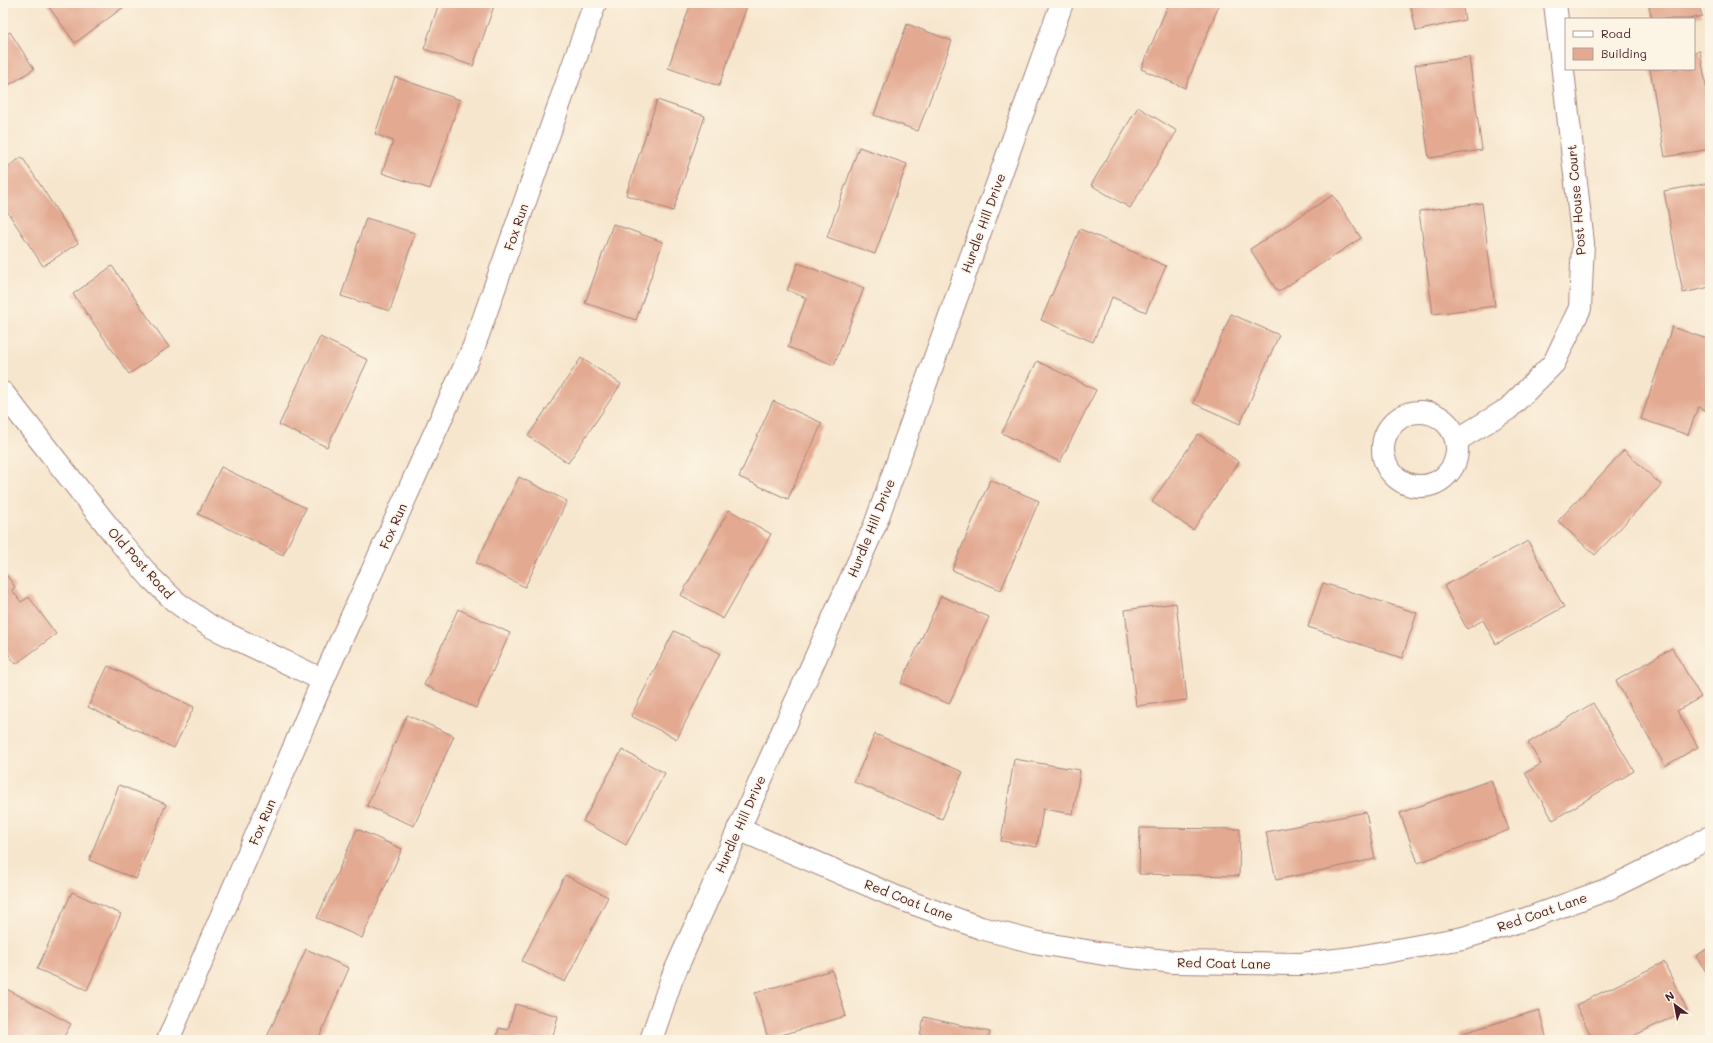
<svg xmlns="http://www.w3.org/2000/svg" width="1713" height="1043" font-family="Mali,sans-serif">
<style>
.building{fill:#e3a991}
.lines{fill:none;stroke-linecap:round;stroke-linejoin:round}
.minor-casing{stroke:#a0827c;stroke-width:24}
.minor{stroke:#fff;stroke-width:22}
.labels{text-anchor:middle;stroke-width:3;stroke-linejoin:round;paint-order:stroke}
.street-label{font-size:13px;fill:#4a1f2b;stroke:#fcf5e5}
</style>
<rect width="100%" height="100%" fill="#fcf5e5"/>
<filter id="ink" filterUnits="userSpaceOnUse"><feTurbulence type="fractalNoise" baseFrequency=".025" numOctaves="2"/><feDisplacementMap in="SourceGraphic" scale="8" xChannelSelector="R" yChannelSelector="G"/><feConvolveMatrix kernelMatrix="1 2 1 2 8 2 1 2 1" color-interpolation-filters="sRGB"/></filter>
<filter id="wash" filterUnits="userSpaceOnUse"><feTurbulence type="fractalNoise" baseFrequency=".012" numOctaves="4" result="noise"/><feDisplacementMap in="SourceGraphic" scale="16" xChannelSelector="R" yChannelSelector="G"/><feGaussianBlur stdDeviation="0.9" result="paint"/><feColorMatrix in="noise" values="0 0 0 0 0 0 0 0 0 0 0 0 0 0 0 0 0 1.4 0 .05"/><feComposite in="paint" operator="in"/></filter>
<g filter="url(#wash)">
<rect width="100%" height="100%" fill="#f7e6ce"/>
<g id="blocks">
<g class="building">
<path d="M 46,3 L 129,3 L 75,43 Z"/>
<path d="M 439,3 L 495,3 L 473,66 L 424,49 Z"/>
<path d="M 691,3 L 748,3 L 719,86 L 668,68 Z"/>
<path d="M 1169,3 L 1220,3 L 1185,88 L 1141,69 Z"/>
<path d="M 1410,3 L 1462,3 L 1465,20 L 1416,31 Z"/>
<path d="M 1648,3 L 1698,3 L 1702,16 L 1689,19 L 1652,19 Z"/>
<path d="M 907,24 L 952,41 L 918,131 L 874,115 Z"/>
<path d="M 10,32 L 34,69 L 3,89 L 3,37 Z"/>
<path d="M 1700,51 L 1710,109 L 1710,149 L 1665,157 L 1650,69 L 1694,69 L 1694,52 Z"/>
<path d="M 1469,57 L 1482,150 L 1429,158 L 1415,65 Z"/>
<path d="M 395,77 L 460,100 L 430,189 L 382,173 L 393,141 L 375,134 Z"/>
<path d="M 657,100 L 705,116 L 673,211 L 626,195 Z"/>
<path d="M 1138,107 L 1177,131 L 1130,208 L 1091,185 Z"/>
<path d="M 859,147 L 907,164 L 875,254 L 827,237 Z"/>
<path d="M 22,157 L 78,243 L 43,266 L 3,205 L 3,170 Z"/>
<path d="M 1710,183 L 1710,287 L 1683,293 L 1664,191 Z"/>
<path d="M 1333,195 L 1361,238 L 1278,292 L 1250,249 Z"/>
<path d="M 1482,203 L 1495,306 L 1433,314 L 1419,211 Z"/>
<path d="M 366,218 L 415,233 L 390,311 L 341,296 Z"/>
<path d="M 613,224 L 663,242 L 636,320 L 585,303 Z"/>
<path d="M 1080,229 L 1166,266 L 1146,312 L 1112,297 L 1093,342 L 1041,320 Z"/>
<path d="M 798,263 L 864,288 L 834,365 L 788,347 L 806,298 L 787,290 Z"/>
<path d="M 112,266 L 169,347 L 129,374 L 73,294 Z"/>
<path d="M 1231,314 L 1279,335 L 1240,424 L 1193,403 Z"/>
<path d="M 1672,327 L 1710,340 L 1710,412 L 1698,407 L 1688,435 L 1641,419 Z"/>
<path d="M 320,337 L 368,360 L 327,447 L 279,425 Z"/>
<path d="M 581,358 L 621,384 L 568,463 L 528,436 Z"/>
<path d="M 1037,361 L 1096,390 L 1060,462 L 1002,433 Z"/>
<path d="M 773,401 L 822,423 L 788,499 L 739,477 Z"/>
<path d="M 1198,434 L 1239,462 L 1193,530 L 1152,502 Z"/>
<path d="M 1624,450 L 1661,485 L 1595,555 L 1558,521 Z"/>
<path d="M 221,467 L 306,508 L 283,555 L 198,514 Z"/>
<path d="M 519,477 L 567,501 L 525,587 L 476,563 Z"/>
<path d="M 990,480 L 1039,501 L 1001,590 L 952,570 Z"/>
<path d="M 729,510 L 771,534 L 723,619 L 681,595 Z"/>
<path d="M 1528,541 L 1564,607 L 1496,644 L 1483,620 L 1467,629 L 1444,586 Z"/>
<path d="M 3,570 L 15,587 L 12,590 L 21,602 L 29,597 L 56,634 L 16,664 L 3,647 Z"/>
<path d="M 1323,583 L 1417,613 L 1402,658 L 1308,627 Z"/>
<path d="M 941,596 L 989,617 L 949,704 L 901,683 Z"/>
<path d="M 1176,603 L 1187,700 L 1136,706 L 1125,610 Z"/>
<path d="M 458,609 L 510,633 L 476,708 L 424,685 Z"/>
<path d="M 674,631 L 720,653 L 677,739 L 631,716 Z"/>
<path d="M 1672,648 L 1701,697 L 1677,711 L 1698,747 L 1665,766 L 1616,681 Z"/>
<path d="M 108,666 L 194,707 L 174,748 L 88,707 Z"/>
<path d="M 1593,703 L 1634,771 L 1553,820 L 1525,773 L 1541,764 L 1528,743 Z"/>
<path d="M 407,715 L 454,736 L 414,826 L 367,806 Z"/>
<path d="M 875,734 L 963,772 L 942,819 L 854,782 Z"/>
<path d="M 622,750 L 665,773 L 626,845 L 583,821 Z"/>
<path d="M 1014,759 L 1080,770 L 1073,814 L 1043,809 L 1037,847 L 1001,841 Z"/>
<path d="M 1491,780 L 1509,830 L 1418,863 L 1400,813 Z"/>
<path d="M 119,785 L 166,804 L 136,879 L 89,860 Z"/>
<path d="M 1366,812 L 1375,859 L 1276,880 L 1266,832 Z"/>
<path d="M 1140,828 L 1240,829 L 1239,876 L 1139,874 Z"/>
<path d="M 357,829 L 402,849 L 362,938 L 317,918 Z"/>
<path d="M 565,875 L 608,897 L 565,982 L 522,961 Z"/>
<path d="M 72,892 L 121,914 L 87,990 L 37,969 Z"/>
<path d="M 1710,947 L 1710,978 L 1696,956 Z"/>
<path d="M 306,949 L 349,968 L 318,1040 L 269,1040 L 266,1039 Z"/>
<path d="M 1664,962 L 1687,1010 L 1625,1040 L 1593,1040 L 1576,1005 Z"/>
<path d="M 832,970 L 846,1016 L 768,1039 L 755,993 Z"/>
<path d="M 3,987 L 71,1024 L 62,1040 L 35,1040 L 27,1035 L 24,1040 L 3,1040 Z"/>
<path d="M 515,1004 L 558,1016 L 552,1040 L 496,1040 L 499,1028 L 508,1030 Z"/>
<path d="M 1539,1010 L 1547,1040 L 1462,1040 L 1460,1034 Z"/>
<path d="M 924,1017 L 990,1032 L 988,1040 L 919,1040 Z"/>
</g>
</g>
</g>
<g filter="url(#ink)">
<use href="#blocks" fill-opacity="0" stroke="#a0827c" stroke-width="1"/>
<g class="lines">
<defs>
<g id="minor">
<path d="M 3,393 L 121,543 L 151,578 L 176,602 L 210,626 L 323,680"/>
<circle cx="1420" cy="449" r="37"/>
<path d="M 1457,440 L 1508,409 L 1554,363 L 1580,308 L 1583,243 L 1555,3"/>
<path d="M 738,829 L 901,899 L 981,928 L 1034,942 L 1104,954 L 1174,962 L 1301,964 L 1353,958 L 1463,938 L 1523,920 L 1606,890 L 1684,851 L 1710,837"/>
<path d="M 168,1040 L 323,680 L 474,346 L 595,3"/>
<path d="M 651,1040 L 672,978 L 875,525 L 1062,3"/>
</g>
</defs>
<use href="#minor" class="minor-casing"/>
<use href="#minor" class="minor"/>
</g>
</g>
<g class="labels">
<g class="street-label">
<text transform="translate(1576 200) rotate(-95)" y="5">Post House Court</text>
<text transform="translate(983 223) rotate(-70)" y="5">Hurdle Hill Drive</text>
<text transform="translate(516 227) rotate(-71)" y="5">Fox Run</text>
<text transform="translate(393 526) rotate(-66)" y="5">Fox Run</text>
<text transform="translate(871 528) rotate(-68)" y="5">Hurdle Hill Drive</text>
<text transform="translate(141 563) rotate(48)" y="5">Old Post Road</text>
<text transform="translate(262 822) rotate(-67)" y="5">Fox Run</text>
<text transform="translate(740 824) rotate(-66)" y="5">Hurdle Hill Drive</text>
<text transform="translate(909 900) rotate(21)" y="5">Red Coat Lane</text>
<text transform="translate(1542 912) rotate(-19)" y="5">Red Coat Lane</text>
<text transform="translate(1224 963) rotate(1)" y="5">Red Coat Lane</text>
</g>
</g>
<rect width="1713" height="1043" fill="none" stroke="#fcf5e5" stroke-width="16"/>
<rect x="1565" y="18" width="130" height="52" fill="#fcf5e5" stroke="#b59f9b"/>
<rect x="1573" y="31" width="20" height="6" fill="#ffffff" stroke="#b59f9b"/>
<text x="1601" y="38" font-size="12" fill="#4a1f2b">Road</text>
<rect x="1573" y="48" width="20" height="12" fill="#e3a991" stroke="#b59f9b"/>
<text x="1601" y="58" font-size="12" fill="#4a1f2b">Building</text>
<g transform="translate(1675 1005) rotate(328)" stroke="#fcf5e5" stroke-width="3" paint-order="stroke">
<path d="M0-3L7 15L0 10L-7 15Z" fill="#4a1f2b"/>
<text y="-6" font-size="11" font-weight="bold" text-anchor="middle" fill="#4a1f2b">N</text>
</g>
</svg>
